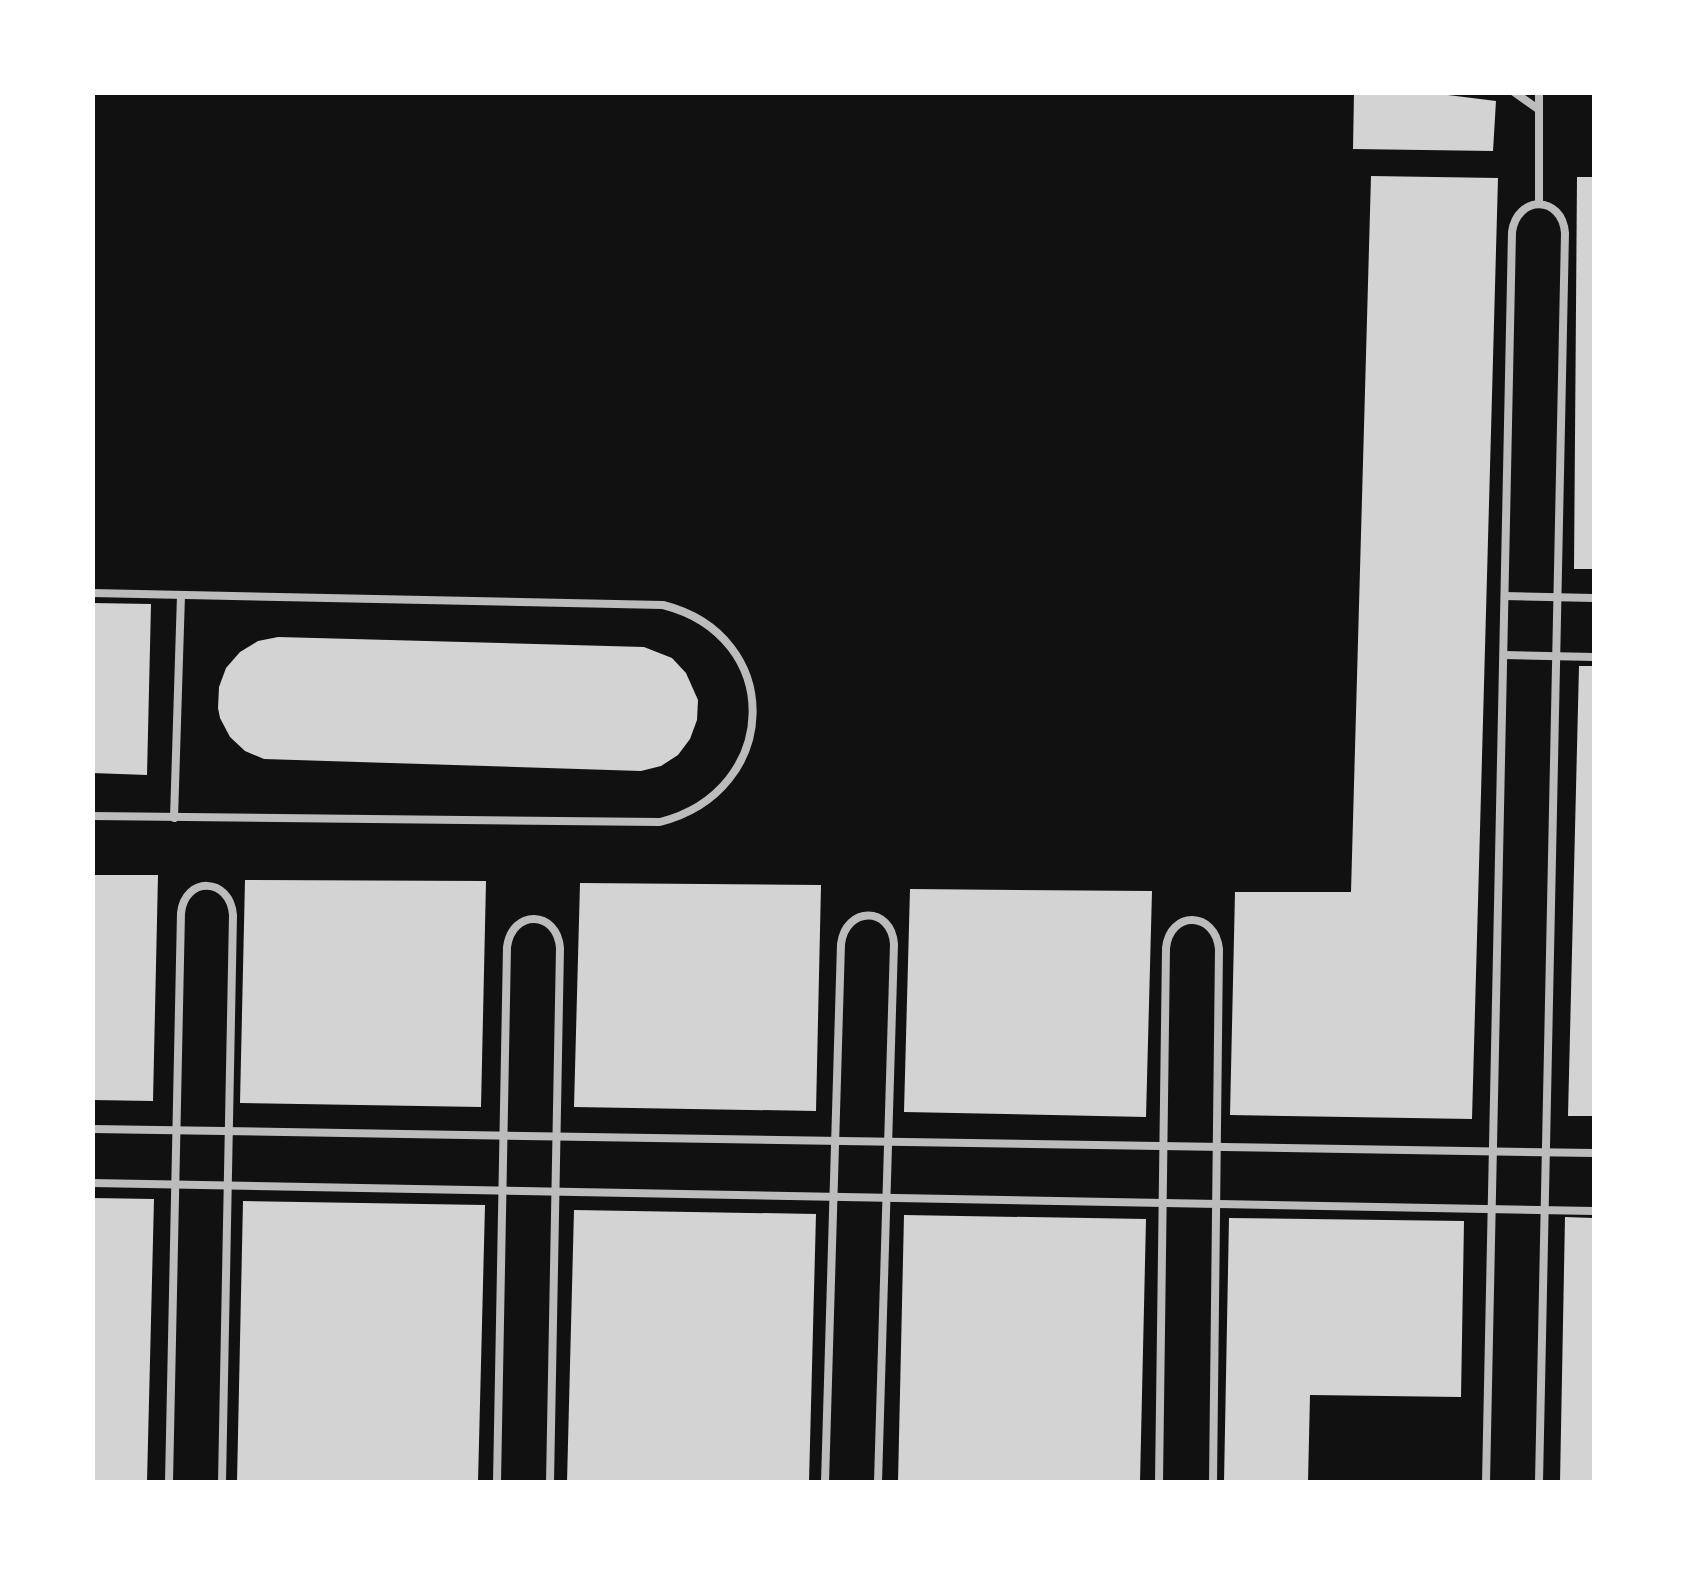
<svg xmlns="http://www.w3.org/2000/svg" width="1687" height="1575" font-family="'Sofia Sans Condensed',sans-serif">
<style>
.building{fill:#d3d3d3}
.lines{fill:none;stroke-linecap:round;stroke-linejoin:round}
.service{stroke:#bcbcbc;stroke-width:8}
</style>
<rect width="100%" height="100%" fill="#111"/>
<g class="building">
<path d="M 1354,92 L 1424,92 L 1496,101 L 1493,151 L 1353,149 Z"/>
<path d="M 1371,176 L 1498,178 L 1472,1119 L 1230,1115 L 1235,892 L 1351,892 Z"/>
<path d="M 1577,177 L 1594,177 L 1594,569 L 1574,569 Z"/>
<path d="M 92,603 L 151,604 L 147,775 L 92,773 Z"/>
<path d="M 278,637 L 644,647 L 672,658 L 686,673 L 698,700 L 697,720 L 690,739 L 678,755 L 661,766 L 641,771 L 264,759 L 245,751 L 230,737 L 220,718 L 218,708 L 219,687 L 226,668 L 240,652 L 258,641 Z"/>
<path d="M 1579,666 L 1594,666 L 1594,1116 L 1568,1116 Z"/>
<path d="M 92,875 L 158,875 L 153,1101 L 92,1100 Z"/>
<path d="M 245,880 L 486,881 L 481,1107 L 240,1103 Z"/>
<path d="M 580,883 L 821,885 L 816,1111 L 574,1107 Z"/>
<path d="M 910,889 L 1152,891 L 1146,1117 L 904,1112 Z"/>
<path d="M 92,1198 L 154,1199 L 147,1482 L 92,1482 Z"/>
<path d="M 243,1201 L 485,1205 L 478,1482 L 237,1482 Z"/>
<path d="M 574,1210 L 816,1214 L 809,1482 L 567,1482 Z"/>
<path d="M 904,1215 L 1146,1219 L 1140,1482 L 898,1482 Z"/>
<path d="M 1565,1217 L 1594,1218 L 1594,1482 L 1560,1482 Z"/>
<path d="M 1229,1218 L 1464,1221 L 1461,1397 L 1310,1395 L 1308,1482 L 1224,1482 Z"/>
</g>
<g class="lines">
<g class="service">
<path d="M 1514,92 L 1538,109"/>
<path d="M 1539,92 L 1539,204"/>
<path d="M 92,593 L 663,605 C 785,636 781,791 660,822 L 92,816"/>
<path d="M 1505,596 L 1594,598"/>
<path d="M 1504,655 L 1594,657"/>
<path d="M 174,818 L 181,595"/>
<path d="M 92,1129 L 1594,1153"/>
<path d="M 92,1183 L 1594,1211"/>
<path d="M 169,1482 L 181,913 C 185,876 230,877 233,915 L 222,1482"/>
<path d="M 497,1482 L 507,947 C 512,909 557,910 560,948 L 550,1482"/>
<path d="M 825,1482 L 841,944 C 846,906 891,906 894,944 L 878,1482"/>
<path d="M 1159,1482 L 1166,948 C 1170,910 1215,911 1219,949 L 1213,1482"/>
<path d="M 1486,1482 L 1512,232 C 1517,195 1562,195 1565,233 L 1539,1482"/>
</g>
</g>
<rect width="1687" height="1575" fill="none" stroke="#ffffff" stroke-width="190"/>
</svg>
